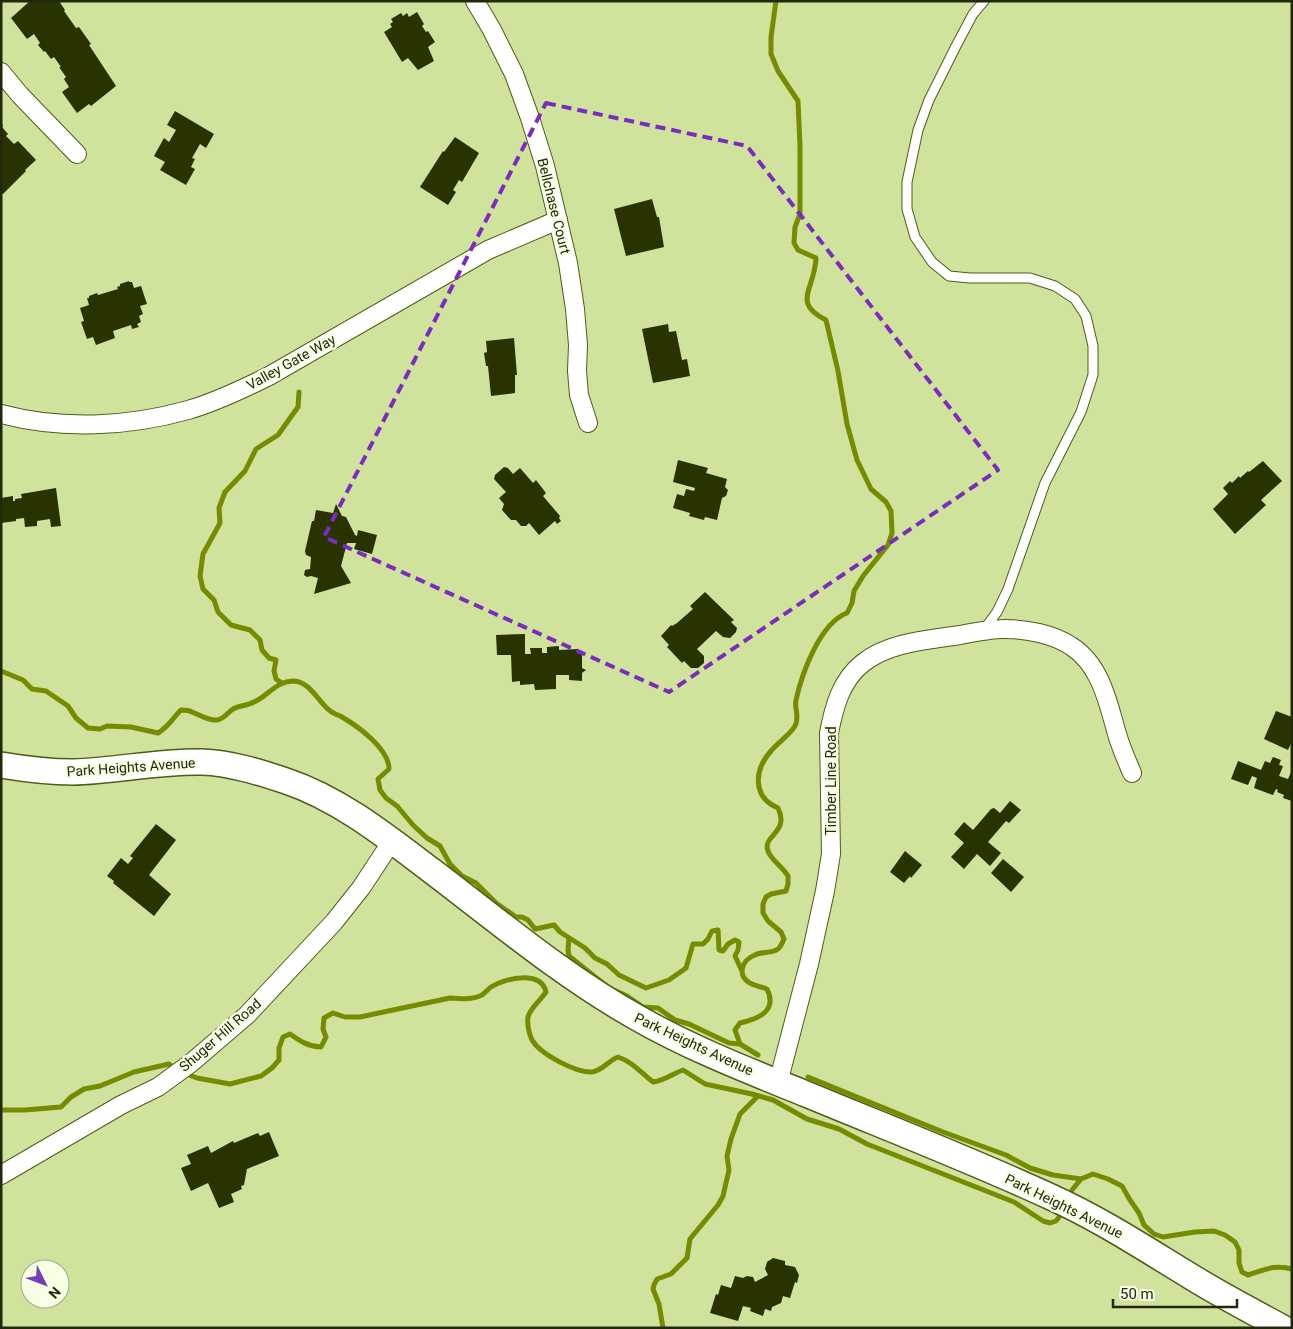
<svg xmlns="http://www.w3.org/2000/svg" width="1293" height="1329" font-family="Roboto,sans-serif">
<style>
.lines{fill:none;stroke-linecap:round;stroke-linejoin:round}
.stream{stroke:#758b00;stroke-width:5}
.building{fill:#293300}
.lane-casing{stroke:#4e5c16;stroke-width:11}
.street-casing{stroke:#4e5c16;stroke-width:20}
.secondary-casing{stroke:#4e5c16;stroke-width:28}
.lane{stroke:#fff;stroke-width:9}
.street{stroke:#fff;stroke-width:18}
.secondary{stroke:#fff;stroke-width:25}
.marked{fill:none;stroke:#7b2cbf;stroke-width:4;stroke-dasharray:10 6;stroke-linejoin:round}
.labels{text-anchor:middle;stroke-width:5;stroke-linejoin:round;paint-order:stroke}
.street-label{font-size:14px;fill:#21280b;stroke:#f6ffe3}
</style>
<rect width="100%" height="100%" fill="#d0e39d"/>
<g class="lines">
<g class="stream">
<path d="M 1,671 L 23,680 L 32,689 L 46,691 L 68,706 L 76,718 L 88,728 L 100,729 L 107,726 L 131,727 L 158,733 C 168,727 173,718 181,710 C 184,710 189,710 192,712 C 200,715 208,721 217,720 C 224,719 227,713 233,709 C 240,705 247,706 254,702 C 268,696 276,681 294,681 C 310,682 318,701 329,710 C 332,713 338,715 342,717 C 359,727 389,749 389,769 L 378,779 L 380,790 L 386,798 L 397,806 L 413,825 L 427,838 L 440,846 L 450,864 L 462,876 L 476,883 L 496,903 L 516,917 L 522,917 L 528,920 L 535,929 L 554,925 L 560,932 L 585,948 L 595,958 L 607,964 L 619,975 L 646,988 L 669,980 L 686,968 L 693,944 L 703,944 L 708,939 L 712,931 L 718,930 L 719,950 L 723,951 L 728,944 L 735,940 L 739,942 L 738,950 L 735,956 L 741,969"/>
<path d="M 282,683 L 276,679 L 274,671 L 276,660 L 269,658 L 262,650 L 260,640 L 250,630 L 231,625 L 218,612 L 214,600 L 203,589 L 200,576 L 203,554 L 220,523 L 219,508 L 225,492 L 245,471 L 256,449 L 278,435 L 298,407 L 299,392"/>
<path d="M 569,938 L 568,950 L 569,956 L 609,988 L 627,996 L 643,1007 L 658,1008 L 675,1020 L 689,1024 L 729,1043 L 740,1044 L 758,1055"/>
<path d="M 740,1044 L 735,1030 L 740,1023 C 758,1019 778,1011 767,989 C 762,987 756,986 752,984 C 736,977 741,960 755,955 C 762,951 771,954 778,949 C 781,947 782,943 784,939 L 781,932 L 768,921 L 763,913 L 763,904 L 766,897 L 771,894 L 786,891 L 788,884 L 788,876 C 783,867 771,860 768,851 C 762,835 790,833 778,808 C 752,797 754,770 771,751 C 778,742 789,736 795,726 C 800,717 794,708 796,700 C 802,673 820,623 847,613 L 852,603 L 854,591 L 863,576 L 888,545 L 892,533 L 891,511 L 886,502 L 871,489 L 857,460 L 847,424 L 838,371 L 826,320 C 791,303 815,289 816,258 L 798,250 L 794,243 L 795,227 L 800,214 L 800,146 L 798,101 L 778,71 L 771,54 L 771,37 L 776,1"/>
<path d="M 184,1073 L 197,1078 L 230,1084 L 261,1076 L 272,1068 L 279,1060 L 279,1048 L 283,1037 L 290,1034 C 300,1041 309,1047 321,1047 L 326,1037 L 323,1029 L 324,1018 L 333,1013 L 345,1017 L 360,1017 L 450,998 C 461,999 472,1000 482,995 C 485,993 488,989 491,987 C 505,978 541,970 546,992 C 541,1000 530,1008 528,1017 C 527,1024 529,1034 532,1040 C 540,1054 576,1073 592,1072 C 602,1071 608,1061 618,1057 C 633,1062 641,1073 653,1082 C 664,1081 672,1074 683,1070 L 705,1084 L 752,1094 L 773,1100 L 807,1119 L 839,1129 L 867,1144 L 1014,1202 L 1043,1221 L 1050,1223 L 1056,1221 L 1060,1216"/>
<path d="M 808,1077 L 943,1132 L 1006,1155 L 1030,1168 L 1053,1175 L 1081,1179"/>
<path d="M 1,1110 L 25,1110 L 61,1107 L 71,1097 L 84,1089 L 100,1086 L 134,1072 L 169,1064 L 177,1069"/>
<path d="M 1072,1190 L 1081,1179 L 1093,1174 L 1108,1179 L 1122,1186 L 1130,1200 L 1139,1213 L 1144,1225 L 1154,1234 L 1163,1237 L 1195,1232 L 1214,1231 L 1225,1235 L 1235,1242 L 1239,1250 L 1239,1263 L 1242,1272 L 1248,1275 C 1264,1270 1275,1264 1292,1269"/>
<path d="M 663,1328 L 659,1304 L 653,1289 L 654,1285 L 657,1279 L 671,1274 L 687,1258 L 690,1239 L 718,1205 L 723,1196 L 729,1170 L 727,1156 L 731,1139 L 740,1114 L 758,1096"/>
</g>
</g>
<g class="building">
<path d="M 30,1 L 59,1 L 65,10 L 64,11 L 76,28 L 79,27 L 91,44 L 89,45 L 116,86 L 91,106 L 89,104 L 77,113 L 62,92 L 69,87 L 64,79 L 66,77 L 59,67 L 61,67 L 54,57 L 51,59 L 45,51 L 44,52 L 38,45 L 40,43 L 34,34 L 27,39 L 11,18 Z"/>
<path d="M 417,12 L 424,24 L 422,26 L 426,32 L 428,31 L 435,42 L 428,47 L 434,61 L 418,70 L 408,58 L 402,62 L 384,32 L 392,27 L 390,24 L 393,22 L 391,19 L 401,13 L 403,16 L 407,13 L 409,17 Z"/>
<path d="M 175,111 L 214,134 L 206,148 L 200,144 L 192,158 L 195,159 L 191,167 L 195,169 L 186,185 L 160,170 L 165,162 L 154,156 L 164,138 L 169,142 L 176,130 L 167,125 Z"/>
<path d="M 1,123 L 3,125 L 2,127 L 8,134 L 6,136 L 14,144 L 18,141 L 36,160 L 25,170 L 26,171 L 3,194 L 1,193 Z"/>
<path d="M 455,137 L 479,153 L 462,182 L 459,180 L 453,190 L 456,192 L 448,205 L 420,187 L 443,151 L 444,152 Z"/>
<path d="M 652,199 L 657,217 L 659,217 L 664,247 L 626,256 L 614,209 Z"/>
<path d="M 129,281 L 129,282 L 132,282 L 134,288 L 141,286 L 147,304 L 140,306 L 143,314 L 139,316 L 141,322 L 137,324 L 139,327 L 132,329 L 131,325 L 113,331 L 115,338 L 96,345 L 93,337 L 87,339 L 81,322 L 84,321 L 80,308 L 89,305 L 87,298 L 89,298 L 89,296 L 97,293 L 98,295 L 118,289 L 117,287 L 120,286 L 120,284 Z"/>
<path d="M 668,324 L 669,332 L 676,331 L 682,360 L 687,359 L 690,376 L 653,383 L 642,329 Z"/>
<path d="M 514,338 L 517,375 L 515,375 L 515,393 L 491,396 L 488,366 L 486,366 L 484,353 L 487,352 L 486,341 Z"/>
<path d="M 678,460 L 708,468 L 706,473 L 727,479 L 725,487 L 728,490 L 726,496 L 722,498 L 717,520 L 705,517 L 704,520 L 689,516 L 690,513 L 673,508 L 677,494 L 684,496 L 686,489 L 694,491 L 695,488 L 673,482 Z"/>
<path d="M 1263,461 L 1282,481 L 1261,500 L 1266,505 L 1235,534 L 1213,509 L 1228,494 L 1223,488 L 1230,481 L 1232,483 L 1239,476 L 1240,478 L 1248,471 L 1249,472 Z"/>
<path d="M 504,467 L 508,468 L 513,474 L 520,468 L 533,483 L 536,480 L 546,493 L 543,496 L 560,516 L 559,518 L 561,521 L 557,524 L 555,521 L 539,535 L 529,523 L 526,526 L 521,526 L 516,520 L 511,520 L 502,510 L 504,504 L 499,498 L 506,492 L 494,479 L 495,475 Z"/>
<path d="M 56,488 L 61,526 L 51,527 L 50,519 L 37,521 L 37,526 L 25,527 L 24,518 L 16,519 L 16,521 L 1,523 L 1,498 L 13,496 L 13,501 L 15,501 L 15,499 L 22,498 L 21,494 Z"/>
<path d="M 336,504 L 342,516 L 346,517 L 355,535 L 357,536 L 358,530 L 377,535 L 372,554 L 354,549 L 356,543 L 347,543 L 341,566 L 351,583 L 314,594 L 318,578 L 311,576 L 307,577 L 304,575 L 305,570 L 310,569 L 311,557 L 306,555 L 305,551 L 312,521 L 314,521 L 316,510 L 333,513 Z"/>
<path d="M 705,592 L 734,620 L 731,622 L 737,628 L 736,632 L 730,638 L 723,637 L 716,631 L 697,649 L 704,656 L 704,663 L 698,668 L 691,668 L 684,661 L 682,663 L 667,647 L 669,645 L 661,636 L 671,625 L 672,626 L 677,623 L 693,609 L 690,606 Z"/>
<path d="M 525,634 L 525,654 L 531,654 L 530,648 L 542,648 L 542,653 L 547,653 L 547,647 L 559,646 L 559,650 L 577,649 L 577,652 L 582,652 L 582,668 L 586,670 L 582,673 L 582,681 L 569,680 L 569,675 L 556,675 L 556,689 L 535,690 L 534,684 L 520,685 L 520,681 L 512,682 L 511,655 L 497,655 L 496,635 Z"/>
<path d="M 1276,711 L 1292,717 L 1292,741 L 1288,750 L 1264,739 Z"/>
<path d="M 1273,757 L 1281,760 L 1279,765 L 1283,766 L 1279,776 L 1288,779 L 1292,770 L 1292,801 L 1283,798 L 1284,795 L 1277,792 L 1278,790 L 1276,789 L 1273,795 L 1254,788 L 1257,778 L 1252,776 L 1248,785 L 1231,779 L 1238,761 L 1261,770 L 1265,761 L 1270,763 Z"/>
<path d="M 1010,801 L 1021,810 L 1009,823 L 1006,821 L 988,842 L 1001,853 L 990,866 L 977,854 L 964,869 L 951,857 L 964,843 L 954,834 L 964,822 L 973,830 L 991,809 L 994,808 L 1000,813 Z"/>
<path d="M 156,824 L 176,840 L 149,875 L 171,894 L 154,916 L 113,883 L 114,881 L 107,876 L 121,858 L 128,864 L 133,858 L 130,856 Z"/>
<path d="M 905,851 L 922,865 L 911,878 L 910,876 L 904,883 L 890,872 Z"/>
<path d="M 1003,859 L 1024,877 L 1011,892 L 991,873 Z"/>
<path d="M 269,1132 L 279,1156 L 247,1169 L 244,1185 L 241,1186 L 242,1189 L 231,1194 L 234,1202 L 219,1208 L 208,1183 L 191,1191 L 181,1168 L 191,1164 L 187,1155 L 208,1146 L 211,1153 L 233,1141 L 234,1143 L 258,1133 L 260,1136 Z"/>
<path d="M 773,1258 L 785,1261 L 785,1265 L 795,1267 L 799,1275 L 797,1283 L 795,1282 L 790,1298 L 783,1296 L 781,1303 L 772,1307 L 771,1311 L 765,1309 L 763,1316 L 750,1311 L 751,1308 L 743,1306 L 738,1321 L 710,1313 L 716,1294 L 718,1295 L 721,1285 L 731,1288 L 735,1276 L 743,1278 L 747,1276 L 753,1277 L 755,1282 L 768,1275 L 765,1269 L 767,1262 Z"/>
</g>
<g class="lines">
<defs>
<path id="lane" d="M 983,631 L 997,612 L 1008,589 L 1045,483 L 1081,412 L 1093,375 L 1093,346 L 1086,316 L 1075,299 L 1055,286 L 1030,278 L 970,278 L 949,276 L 932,262 L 915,237 L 907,209 L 907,182 L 918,130 L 929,100 L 956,46 L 973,14 L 984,1"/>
<g id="street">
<path d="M 475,1 L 492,30 L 514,74 L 530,118 L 545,166 L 568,263 L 575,309 L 578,345 L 577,371 L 579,395 L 588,423"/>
<path d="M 1,72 L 20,95 L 77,154"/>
<path d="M 1,414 C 61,430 128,427 188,410 C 216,402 243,389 269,376 L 488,250 L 558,220"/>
<path d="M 778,1083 L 809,964 L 825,891 L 831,854 L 829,733 C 834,707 841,680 863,663 C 889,642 928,640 960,635 C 975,632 990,629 1005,629 C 1026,629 1053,634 1071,646 C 1101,665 1108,703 1117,734 C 1121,748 1127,761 1132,773"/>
<path d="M 1,1175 L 121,1105 L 158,1087 L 191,1063 L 247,1015 L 334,922 L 361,888 L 392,841"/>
</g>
<path id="secondary" d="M 1,765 C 25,769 49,772 73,772 C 116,771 158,761 202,762 C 230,763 259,772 286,781 C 340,799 387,837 432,871 C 498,921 563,976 636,1017 C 690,1048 749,1071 806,1094 C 888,1128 971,1160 1051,1197 C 1102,1220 1147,1250 1195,1279 C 1223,1296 1253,1312 1283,1328"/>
</defs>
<use href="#lane" class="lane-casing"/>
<use href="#street" class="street-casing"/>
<use href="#secondary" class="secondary-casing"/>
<use href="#lane" class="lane"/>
<use href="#street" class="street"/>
<use href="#secondary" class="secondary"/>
</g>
<path class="marked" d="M 546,103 L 747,146 L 998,470 L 669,692 L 324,537 Z"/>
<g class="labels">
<g class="street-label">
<text transform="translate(554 206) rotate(76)" y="5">Bellchase Court</text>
<text transform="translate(291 362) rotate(-29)" y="5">Valley Gate Way</text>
<text transform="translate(131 767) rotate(-4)" y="5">Park Heights Avenue</text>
<text transform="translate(831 781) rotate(-90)" y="5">Timber Line Road</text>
<text transform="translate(220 1035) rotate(-41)" y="5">Shuger Hill Road</text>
<text transform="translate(694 1044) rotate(25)" y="5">Park Heights Avenue</text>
<text transform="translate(1064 1206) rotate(26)" y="5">Park Heights Avenue</text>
</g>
</g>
<rect width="1293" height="1329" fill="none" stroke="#21280b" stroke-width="5"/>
<g transform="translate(45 1284) rotate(132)"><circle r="24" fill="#f6ffe3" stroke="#a1a98d"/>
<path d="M0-4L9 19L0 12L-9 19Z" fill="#743fb6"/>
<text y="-8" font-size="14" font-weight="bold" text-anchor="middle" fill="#21280b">N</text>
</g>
<path d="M1113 1299v8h124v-8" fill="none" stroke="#21280b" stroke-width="2.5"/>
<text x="1120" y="1299" font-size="15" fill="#21280b" stroke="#f6ffe3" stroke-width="4" paint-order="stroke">50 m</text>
</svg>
